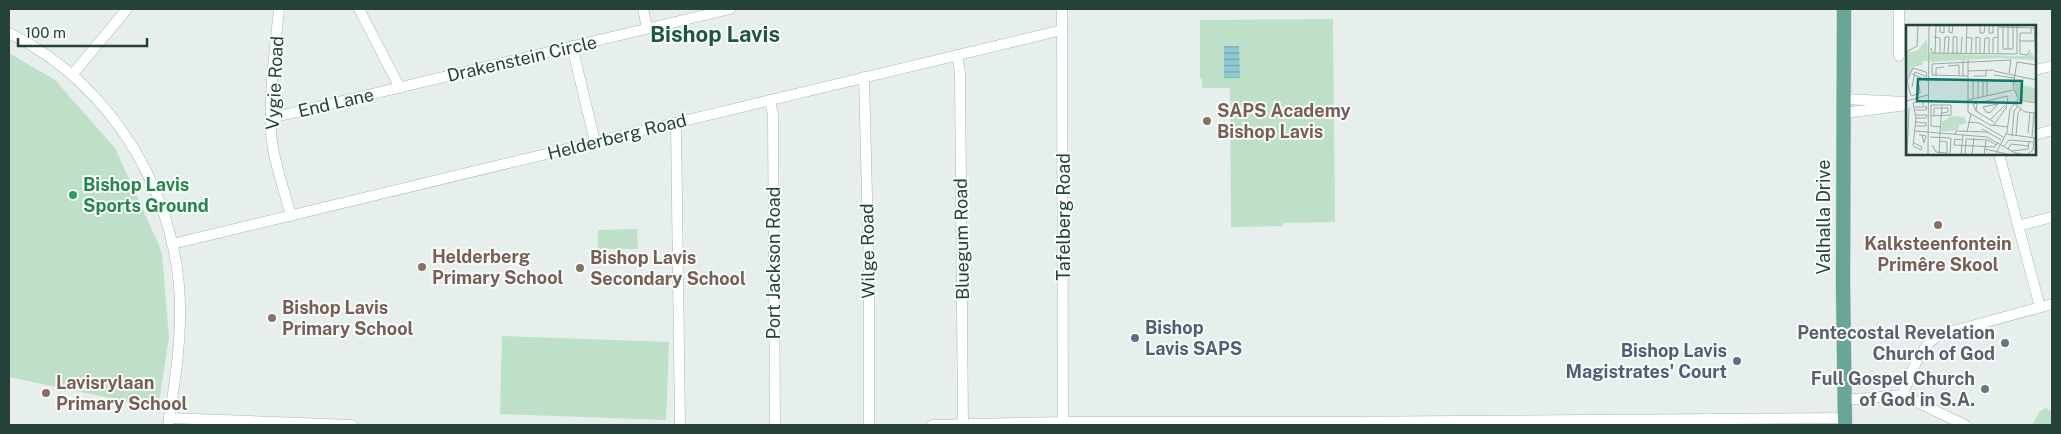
<svg xmlns="http://www.w3.org/2000/svg" width="2061" height="434" font-family="'Public Sans',sans-serif">
<style>
.park{fill:#bfe0c8}
.water{fill:url(#water-rules)}
.lines{fill:none;stroke-linecap:round;stroke-linejoin:round}
.minor-casing{stroke:#a8b8b2;stroke-width:11}
.major-casing{stroke:#c2cac8;stroke-width:15}
.minor{stroke:#fff;stroke-width:10}
.major{stroke:#6aa596;stroke-width:14}
.education-dot{fill:#8d6e63;stroke:#f7fbf9;stroke-width:2}
.leisure-dot{fill:#2e9e5b;stroke:#f7fbf9;stroke-width:2}
.service-dot{fill:#5c6f8a;stroke:#f7fbf9;stroke-width:2}
.worship-dot{fill:#6b7280;stroke:#f7fbf9;stroke-width:2}
.labels{text-anchor:middle;stroke-width:4;stroke-linejoin:round;paint-order:stroke}
.street-label{font-size:18px;fill:#24423a;stroke:#f7fbf9}
.education-label{font-size:18px;font-weight:bold;fill:#785e54;stroke:#f7fbf9;text-anchor:start}
.leisure-label{font-size:18px;font-weight:bold;fill:#27864d;stroke:#f7fbf9;text-anchor:start}
.service-label{font-size:18px;font-weight:bold;fill:#4e5e75;stroke:#f7fbf9;text-anchor:start}
.worship-label{font-size:18px;font-weight:bold;fill:#5b616d;stroke:#f7fbf9;text-anchor:end}
.district-label{font-size:22px;font-weight:bold;fill:#1f5548;stroke:#f7fbf9}
.inset-road{fill:none;stroke:#98aaa4;stroke-width:1}
.view{fill:#0f766e;fill-opacity:0.15;stroke:#0f766e;stroke-width:2.5}
.inset-edge{fill:none;stroke:#24423a;stroke-width:2.5}
</style>
<defs>
<pattern id="water-rules" width="6" height="5" patternUnits="userSpaceOnUse" patternTransform="scale(1.25)"><rect width="6" height="5" fill="#8ec9d4"/><path d="M0 2.5h6" fill="none" stroke="#74a5ad"/></pattern>
</defs>
<rect width="100%" height="100%" fill="#e6efeb"/>
<g class="park">
<path d="M 1333,19 L 1335,222 L 1283,223 L 1283,226 L 1231,227 L 1230,88 L 1202,88 L 1202,79 L 1200,79 L 1200,20 Z"/>
<path d="M 9,53 L 55,80 L 115,148 L 158,243 L 162,254 L 169,338 L 158,408 L 9,377 Z"/>
<path d="M 637,229 L 638,249 L 598,249 L 598,230 Z"/>
<path d="M 502,336 L 669,342 L 666,420 L 500,414 Z"/>
<path d="M 2046,408 L 2052,412 L 2051,425 L 2032,425 L 2040,411 Z"/>
</g>
<path class="water" d="M 1224,46 L 1239,46 L 1240,78 L 1224,78 Z"/>
<g class="lines">
<defs>
<g id="minor">
<path d="M 279,9 C 275,49 269,92 271,133 C 273,160 284,189 291,216"/>
<path d="M 359,9 L 400,88"/>
<path d="M 643,9 L 647,28"/>
<path d="M 1062,9 L 1063,425"/>
<path d="M 1899,9 L 1899,56"/>
<path d="M 9,33 C 114,84 182,200 180,316 C 180,352 174,390 168,425"/>
<path d="M 572,46 L 595,142"/>
<path d="M 957,55 L 960,73 L 963,424"/>
<path d="M 2035,70 L 2052,66"/>
<path d="M 72,75 L 127,9"/>
<path d="M 864,77 L 869,277 L 869,425"/>
<path d="M 1844,99 L 1906,102"/>
<path d="M 770,100 L 773,115 L 775,425"/>
<path d="M 1844,113 L 1907,105"/>
<path d="M 271,118 L 730,9"/>
<path d="M 676,123 L 680,425"/>
<path d="M 2035,135 L 2052,130"/>
<path d="M 1999,154 L 2040,307"/>
<path d="M 2018,226 L 2052,217"/>
<path d="M 172,244 L 1062,30"/>
<path d="M 1902,395 C 1912,374 1918,348 1939,335 L 2052,304"/>
<path d="M 1845,400 L 1902,395 L 1965,425"/>
<path d="M 169,418 L 352,425"/>
<path d="M 932,425 L 1064,422 L 1328,422 L 1845,418"/>
</g>
<path id="major" d="M 1844,9 L 1843,285 L 1845,425"/>
</defs>
<use href="#minor" class="minor-casing"/>
<use href="#major" class="major-casing"/>
<use href="#minor" class="minor"/>
<use href="#major" class="major"/>
</g>
<g class="education-dot">
<circle cx="1207" cy="121" r="5"/>
<circle cx="1938" cy="225" r="5"/>
<circle cx="422" cy="267" r="5"/>
<circle cx="580" cy="268" r="5"/>
<circle cx="272" cy="318" r="5"/>
<circle cx="46" cy="393" r="5"/>
</g>
<circle class="leisure-dot" cx="73" cy="195" r="5"/>
<g class="service-dot">
<circle cx="1135" cy="338" r="5"/>
<circle cx="1737" cy="361" r="5"/>
</g>
<g class="worship-dot">
<circle cx="2005" cy="343" r="5"/>
<circle cx="1985" cy="389" r="5"/>
</g>
<g class="labels">
<g class="street-label">
<text transform="translate(522 59) rotate(-13)" y="6">Drakenstein Circle</text>
<text transform="translate(275 83) rotate(-87)" y="6">Vygie Road</text>
<text transform="translate(336 103) rotate(-13)" y="6">End Lane</text>
<text transform="translate(617 137) rotate(-14)" y="6">Helderberg Road</text>
<text transform="translate(1064 217) rotate(-90)" y="6">Tafelberg Road</text>
<text transform="translate(1824 217) rotate(-90)" y="6">Valhalla Drive</text>
<text transform="translate(962 239) rotate(-91)" y="6">Bluegum Road</text>
<text transform="translate(868 251) rotate(-91)" y="6">Wilge Road</text>
<text transform="translate(774 263) rotate(-90)" y="6">Port Jackson Road</text>
</g>
<g class="education-label">
<text x="1217" y="117">SAPS Academy<tspan x="1217" dy="21">Bishop Lavis</tspan></text>
<text x="1938" y="250" text-anchor="middle">Kalksteenfontein<tspan x="1938" dy="21">Primêre Skool</tspan></text>
<text x="432" y="263">Helderberg<tspan x="432" dy="21">Primary School</tspan></text>
<text x="590" y="264">Bishop Lavis<tspan x="590" dy="21">Secondary School</tspan></text>
<text x="282" y="314">Bishop Lavis<tspan x="282" dy="21">Primary School</tspan></text>
<text x="56" y="389">Lavisrylaan<tspan x="56" dy="21">Primary School</tspan></text>
</g>
<g class="leisure-label">
<text x="83" y="191">Bishop Lavis<tspan x="83" dy="21">Sports Ground</tspan></text>
</g>
<g class="service-label">
<text x="1145" y="334">Bishop<tspan x="1145" dy="21">Lavis SAPS</tspan></text>
<text x="1727" y="357" text-anchor="end">Bishop Lavis<tspan x="1727" dy="21">Magistrates' Court</tspan></text>
</g>
<g class="worship-label">
<text x="1995" y="339">Pentecostal Revelation<tspan x="1995" dy="21">Church of God</tspan></text>
<text x="1975" y="385">Full Gospel Church<tspan x="1975" dy="21">of God in S.A.</tspan></text>
</g>
<g class="district-label">
<text x="715" y="42">Bishop Lavis</text>
</g>
</g>
<g transform="translate(1906 25)">
<rect width="130" height="130" fill="#e6efeb"/>
<path d="M 21,14 L 22,36 L 17,36 L 16,40 L 7,42 L 0,56 L 0,36 L 3,36 L 0,36 L 0,27 L 11,26 ZM 125,27 L 130,35 L 91,33 L 24,37 L 23,28 L 109,31 L 120,31 Z" fill="#bfe0c8"/>
<path d="M 108,57 L 130,64 L 130,77 L 116,75 L 110,70 ZM 45,91 L 58,92 L 61,98 L 53,100 L 52,105 L 35,107 L 36,97 Z" fill="#bfe0c8"/>
<path class="inset-road" d="M 34,0 L 34,7 L 38,8 L 38,0M 43,0 L 43,7 L 46,8 L 47,0M 74,0 L 74,8 L 78,8 L 79,0M 83,0 L 83,8 L 87,8 L 87,0M 97,0 L 97,24 L 107,24 L 107,0M 128,0 L 130,33M 92,2 L 130,3M 28,12 L 34,13 L 34,28M 60,12 L 66,13 L 65,28M 70,12 L 74,13 L 74,28M 79,13 L 83,13 L 83,28M 113,16 L 129,16M 25,23 L 26,28 L 111,29 L 111,0M 102,24 L 102,1M 124,25 L 121,30 L 114,29 L 114,8 L 125,8 L 125,3M 0,27 L 11,21 L 12,0M 29,28 L 30,0M 38,28 L 39,12 L 43,12 L 42,28M 47,28 L 47,12 L 51,12 L 51,28M 55,28 L 56,12M 60,28 L 61,0M 70,28 L 70,12M 78,28 L 79,13M 87,28 L 87,13 L 92,12M 92,29 L 92,2M 62,35 L 62,87 L 84,100 L 102,102M 130,40 L 111,37 L 107,62 L 113,75 L 130,78M 42,41 L 53,40 L 53,51M 62,46 L 88,45M 88,46 L 130,55M 6,49 L 22,56M 88,50 L 108,53M 30,51 L 30,43 L 38,42M 57,51 L 57,35M 62,51 L 26,50 L 26,39 L 105,35 L 103,48M 67,51 L 80,51 L 80,45M 22,55 L 107,56M 13,60 L 14,68 L 5,71 L 1,56 L 7,43 L 20,47 L 21,51M 6,62 L 9,47 L 21,52M 81,71 L 81,55M 77,72 L 77,55M 72,73 L 72,55M 67,74 L 67,55M 62,75 L 107,65M 0,76 L 22,70M 108,78 L 119,87 L 130,88M 71,79 L 70,86 L 88,97M 8,82 L 21,82 L 20,85 L 9,85M 70,86 L 67,79 L 102,71M 80,87 L 77,82 L 92,79M 80,87 L 84,88 L 92,79M 10,90 L 21,90 L 20,93 L 10,93M 25,91 L 45,90 L 45,80 L 25,80 L 25,101 L 35,102M 28,91 L 28,83 L 42,83 L 42,87 L 36,88M 84,95 L 99,80M 62,97 L 73,98 L 97,112M 10,101 L 20,101 L 20,98 L 10,97M 87,101 L 100,83 L 102,72M 76,104 L 95,115M 9,106 L 81,112 L 109,128 L 121,130 L 127,125 L 128,113M 61,107 L 65,89M 34,108 L 36,81M 122,108 L 124,88M 49,109 L 50,106 L 82,107M 100,109 L 129,113M 13,110 L 16,110 L 20,111 L 18,118 L 16,110M 106,111 L 108,86 L 112,81M 110,111 L 112,88 L 115,84M 24,112 L 45,113M 126,112 L 128,88M 57,115 L 49,114 L 48,120 L 89,122 L 92,117M 34,116 L 41,117 L 41,130M 8,118 L 16,122 L 15,125 L 7,121 L 10,93 L 7,78 L 17,76 L 17,81M 26,120 L 30,127 L 41,128M 98,121 L 103,115 L 128,117M 79,124 L 101,129M 102,124 L 105,119 L 123,121M 106,126 L 122,124 L 123,117M 90,128 L 101,107 L 104,84 L 112,74M 1,130 L 3,83M 22,130 L 23,0M 33,130 L 34,108M 44,130 L 45,113M 55,130 L 57,110M 59,130 L 60,114 L 82,115 L 90,120M 66,130 L 68,113M 78,130 L 80,115"/>
<path class="view" d="M 12,54 L 116,56 L 115,78 L 11,76 Z"/>
<rect width="130" height="130" class="inset-edge"/>
</g>
<rect width="2061" height="434" fill="none" stroke="#24423a" stroke-width="20"/>
<path d="M18 38v8h129v-8" fill="none" stroke="#24423a" stroke-width="2.5"/>
<text x="25" y="38" font-size="15" fill="#24423a" stroke="#f7fbf9" stroke-width="4" paint-order="stroke">100 m</text>
</svg>
